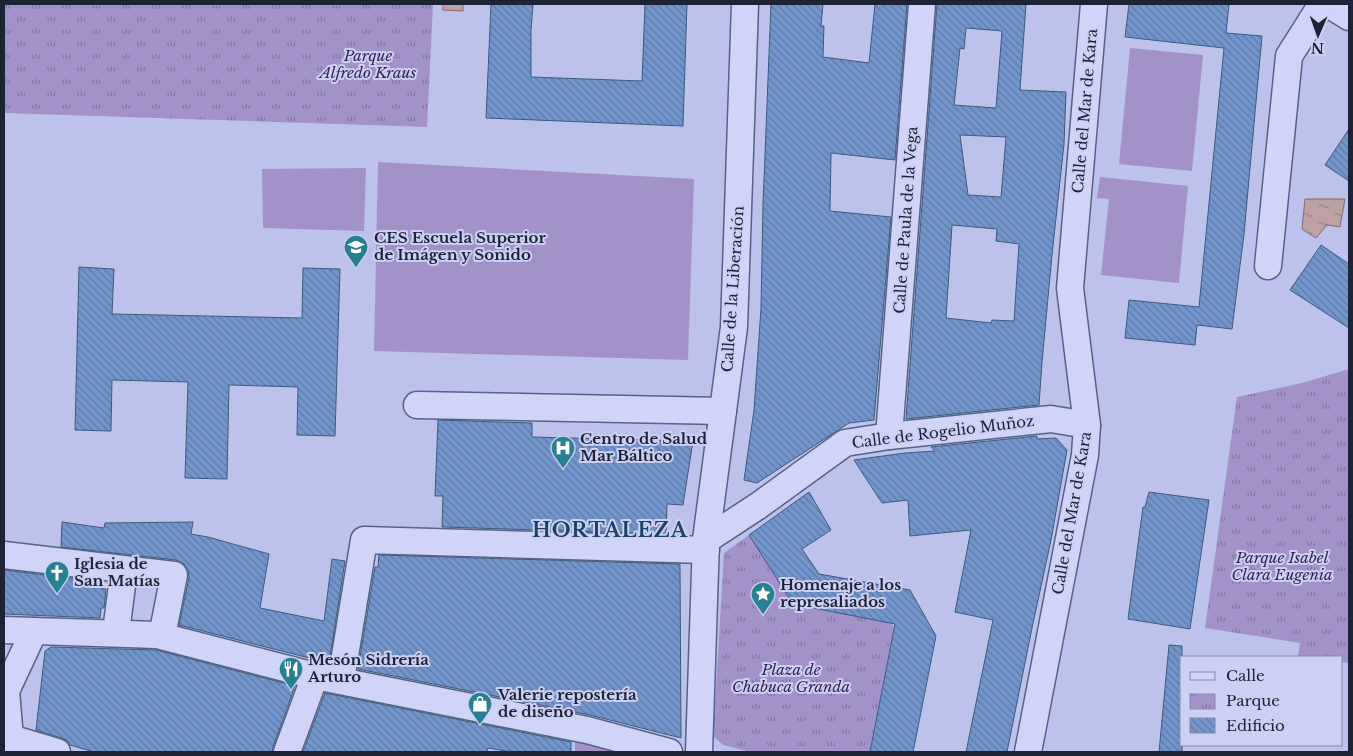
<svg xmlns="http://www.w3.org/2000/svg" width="1353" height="756" font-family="'Libre Baskerville',serif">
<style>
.green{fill:#a392ca}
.park{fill:url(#park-tufts)}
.water{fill:url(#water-ripples);stroke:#8b696b}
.building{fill:url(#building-back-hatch);stroke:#3d5a83;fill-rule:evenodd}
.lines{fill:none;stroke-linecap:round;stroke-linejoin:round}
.minor-casing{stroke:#576384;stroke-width:29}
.minor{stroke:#d0d4f8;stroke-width:26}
.labels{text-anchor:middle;stroke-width:4;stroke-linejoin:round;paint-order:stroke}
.park-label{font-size:15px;font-style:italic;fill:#362250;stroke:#ccd0f4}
.street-label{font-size:15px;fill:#1b2334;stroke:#ccd0f4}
.poi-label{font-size:15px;font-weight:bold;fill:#1b2334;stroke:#ccd0f4;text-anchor:start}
.district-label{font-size:20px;font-weight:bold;letter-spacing:1px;fill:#1b4460;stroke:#ccd0f4}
</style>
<defs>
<pattern id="park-tufts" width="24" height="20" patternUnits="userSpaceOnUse" patternTransform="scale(1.25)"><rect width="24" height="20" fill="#a392ca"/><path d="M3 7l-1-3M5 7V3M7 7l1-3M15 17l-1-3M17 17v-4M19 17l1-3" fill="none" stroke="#8477a5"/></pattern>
<pattern id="water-ripples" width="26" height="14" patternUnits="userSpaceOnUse" patternTransform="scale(1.25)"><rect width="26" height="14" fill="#bea1a4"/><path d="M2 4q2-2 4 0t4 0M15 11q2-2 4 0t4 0" fill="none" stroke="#9a8386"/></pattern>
<pattern id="building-back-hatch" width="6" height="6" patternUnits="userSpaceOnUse" patternTransform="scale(1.25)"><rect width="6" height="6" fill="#7395cb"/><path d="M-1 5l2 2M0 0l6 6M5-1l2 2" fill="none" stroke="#5e79a6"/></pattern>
</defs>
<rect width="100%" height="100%" fill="#bdc2ed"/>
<g class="green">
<path d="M 1130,48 L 1203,55 L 1192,171 L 1119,164 Z"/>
<path d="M 378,162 L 694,179 L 688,360 L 374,351 Z"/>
<path d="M 366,168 L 364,231 L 263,228 L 262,169 Z"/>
<path d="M 1100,177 L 1188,186 L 1179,283 L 1101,275 L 1109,199 L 1097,198 Z"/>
<path d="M 575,740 L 616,752 L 575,752 Z"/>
</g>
<g class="park">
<path d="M 4,4 L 433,4 L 427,127 L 4,113 Z"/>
<path d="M 1349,369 L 1349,663 L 1342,662 L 1342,657 L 1305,657 L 1298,656 L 1300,643 L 1205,628 L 1237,397 L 1302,383 Z"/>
<path d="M 749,535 L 793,604 L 891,623 L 894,628 L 870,752 L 750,752 L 723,745 L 713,736 L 724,553 Z"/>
</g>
<g class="water">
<path d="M 443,4 L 463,4 L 463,11 L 443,10 Z"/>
<path d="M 1305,199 L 1345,199 L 1340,227 L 1327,225 L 1316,238 L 1302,229 Z"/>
</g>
<g class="building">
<path d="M 491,4 L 533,4 L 531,30 L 531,77 L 642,81 L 645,4 L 687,4 L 683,126 L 486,118 Z"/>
<path d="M 771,4 L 823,4 L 821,26 L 824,26 L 823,57 L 869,63 L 875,4 L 907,4 L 895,160 L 831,153 L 830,211 L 891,217 L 874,420 L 849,423 L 757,483 L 744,480 L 754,410 L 761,308 L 763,204 Z"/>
<path d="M 937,4 L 1026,4 L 1020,90 L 1066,92 L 1064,144 L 1052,255 L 1042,362 L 1039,405 L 906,419 ZM 966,28 L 1002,31 L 996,108 L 954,105 L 960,48 L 964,49 ZM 960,135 L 1006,137 L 1001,197 L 968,195 ZM 952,225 L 997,229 L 996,241 L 1019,244 L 1014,321 L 992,320 L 991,323 L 946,318 Z"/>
<path d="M 1129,4 L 1229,4 L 1226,33 L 1262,36 L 1244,234 L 1232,329 L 1197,325 L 1195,345 L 1125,338 L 1129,300 L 1199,307 L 1224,48 L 1125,37 Z"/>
<path d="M 1349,129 L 1349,181 L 1325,165 Z"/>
<path d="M 1321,245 L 1349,264 L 1349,328 L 1290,290 Z"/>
<path d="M 79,267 L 114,269 L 112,314 L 302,318 L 303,268 L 340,269 L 335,436 L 297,435 L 298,387 L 229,385 L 227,479 L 185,478 L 188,382 L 112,380 L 111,431 L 75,430 Z"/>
<path d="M 438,420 L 532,423 L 532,437 L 693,441 L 683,505 L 667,504 L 666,534 L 442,527 L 443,496 L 435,496 Z"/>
<path d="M 1037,436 L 1037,439 L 1056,438 L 1067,450 L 1051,540 L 1032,628 L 1007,752 L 966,752 L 993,620 L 955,612 L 971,530 L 910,536 L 908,500 L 882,503 L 854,460 L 905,453 L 935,451 L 931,447 Z"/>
<path d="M 809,492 L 831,530 L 802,549 L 819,574 L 910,590 L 936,636 L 913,752 L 870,752 L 895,624 L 793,604 L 749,535 Z"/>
<path d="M 1149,492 L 1209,500 L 1190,629 L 1128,619 L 1143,507 L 1145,507 Z"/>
<path d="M 62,522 L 104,528 L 105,523 L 193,522 L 191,534 L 208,537 L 269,554 L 260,608 L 324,621 L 332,559 L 345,561 L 329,663 L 179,625 L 189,578 L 188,570 L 184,564 L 176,560 L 61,547 Z"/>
<path d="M 379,555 L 680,564 L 681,738 L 590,715 L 358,669 L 375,567 L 378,567 Z"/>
<path d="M 4,570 L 103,582 L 103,589 L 106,589 L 104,608 L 101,608 L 100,618 L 4,614 Z"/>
<path d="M 1169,645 L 1182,646 L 1182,752 L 1159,752 Z"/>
<path d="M 51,647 L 156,650 L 295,686 L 273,747 L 272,752 L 94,752 L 70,745 L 68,741 L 61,738 L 36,730 L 45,651 Z"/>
<path d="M 325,693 L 571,742 L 571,752 L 512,752 L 488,748 L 487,752 L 303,752 Z"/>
</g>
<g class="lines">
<defs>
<g id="minor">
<path d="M 1328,4 L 1349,17"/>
<path d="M 1268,266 L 1289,56 L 1322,4"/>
<path d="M 417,405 L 723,411"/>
<path d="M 889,436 L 922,4"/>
<path d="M 706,540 L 758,506 L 845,443 L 889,436 L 1051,419 L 1087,425"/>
<path d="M 4,555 L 174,575 L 163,631"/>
<path d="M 117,624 L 124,570"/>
<path d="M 4,630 L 157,635 L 315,676 L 587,730 L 669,752"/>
<path d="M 341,680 L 364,540 L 706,550"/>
<path d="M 4,732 L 10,738 L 57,752"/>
<path d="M 9,752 L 10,738 L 6,691 L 34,631"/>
<path d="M 287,752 L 315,676"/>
<path d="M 699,752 L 706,540 L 734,327 L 745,4"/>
<path d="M 1028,752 L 1085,455 L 1087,425 L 1070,288 L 1094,4"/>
</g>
</defs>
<use href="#minor" class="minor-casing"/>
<use href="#minor" class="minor"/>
</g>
<defs>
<symbol id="school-pin" viewBox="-11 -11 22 30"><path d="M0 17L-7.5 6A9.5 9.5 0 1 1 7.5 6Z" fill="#277f92" stroke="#ccd0f4"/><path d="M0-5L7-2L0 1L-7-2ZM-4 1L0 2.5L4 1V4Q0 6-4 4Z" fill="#fff"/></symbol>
<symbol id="hospital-pin" viewBox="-11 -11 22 30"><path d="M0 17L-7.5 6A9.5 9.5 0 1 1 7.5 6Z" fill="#277f92" stroke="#ccd0f4"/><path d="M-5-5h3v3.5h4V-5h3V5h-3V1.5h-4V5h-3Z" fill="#fff"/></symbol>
<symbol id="church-pin" viewBox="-11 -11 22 30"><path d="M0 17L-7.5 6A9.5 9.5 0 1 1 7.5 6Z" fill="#277f92" stroke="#ccd0f4"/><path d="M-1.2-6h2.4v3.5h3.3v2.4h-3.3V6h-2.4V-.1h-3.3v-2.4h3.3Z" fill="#fff"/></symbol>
<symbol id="sight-pin" viewBox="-11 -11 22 30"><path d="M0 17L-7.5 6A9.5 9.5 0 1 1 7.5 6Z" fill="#277f92" stroke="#ccd0f4"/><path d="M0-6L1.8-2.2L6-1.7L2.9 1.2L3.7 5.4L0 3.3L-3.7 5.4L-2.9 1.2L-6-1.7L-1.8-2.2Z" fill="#fff"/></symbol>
<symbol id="restaurant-pin" viewBox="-11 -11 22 30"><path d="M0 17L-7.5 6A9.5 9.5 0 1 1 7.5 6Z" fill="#277f92" stroke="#ccd0f4"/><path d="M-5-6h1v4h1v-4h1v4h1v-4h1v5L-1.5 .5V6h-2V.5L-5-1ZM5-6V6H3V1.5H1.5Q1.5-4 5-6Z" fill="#fff"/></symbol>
<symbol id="shop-pin" viewBox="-11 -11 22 30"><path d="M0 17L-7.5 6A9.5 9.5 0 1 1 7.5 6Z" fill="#277f92" stroke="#ccd0f4"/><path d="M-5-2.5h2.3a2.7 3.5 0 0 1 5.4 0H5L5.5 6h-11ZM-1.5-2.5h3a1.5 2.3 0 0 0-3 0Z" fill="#fff"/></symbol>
</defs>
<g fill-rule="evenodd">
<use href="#school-pin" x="342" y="233" width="28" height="38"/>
<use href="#hospital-pin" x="549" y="434" width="28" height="38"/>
<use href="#church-pin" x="43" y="559" width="28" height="38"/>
<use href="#sight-pin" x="749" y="580" width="28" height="38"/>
<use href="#restaurant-pin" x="277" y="655" width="28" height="38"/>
<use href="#shop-pin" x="466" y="690" width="28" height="38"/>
</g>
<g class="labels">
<g class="park-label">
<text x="368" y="61">Parque<tspan x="368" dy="17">Alfredo Kraus</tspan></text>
<text x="1282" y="563">Parque Isabel<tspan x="1282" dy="17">Clara Eugenia</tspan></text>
<text x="791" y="675">Plaza de<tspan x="791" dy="17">Chabuca Granda</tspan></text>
</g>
<g class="street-label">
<text transform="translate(1085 111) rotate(-85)" y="5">Calle del Mar de Kara</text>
<text transform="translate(906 220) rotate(-86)" y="5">Calle de Paula de la Vega</text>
<text transform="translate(733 289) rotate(-86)" y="5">Calle de la Liberación</text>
<text transform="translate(943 432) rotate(-7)" y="5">Calle de Rogelio Muñoz</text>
<text transform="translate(1072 513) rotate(-80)" y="5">Calle del Mar de Kara</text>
</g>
<g class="poi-label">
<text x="374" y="243">CES Escuela Superior<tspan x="374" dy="17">de Imágen y Sonido</tspan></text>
<text x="580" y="444">Centro de Salud<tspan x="580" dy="17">Mar Báltico</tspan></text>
<text x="74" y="569">Iglesia de<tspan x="74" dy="17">San Matías</tspan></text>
<text x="780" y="590">Homenaje a los<tspan x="780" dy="17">represaliados</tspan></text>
<text x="308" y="665">Mesón Sidrería<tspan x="308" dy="17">Arturo</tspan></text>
<text x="498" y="700">Valerie repostería<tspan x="498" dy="17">de diseño</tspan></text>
</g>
<g class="district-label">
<text x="610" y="537">HORTALEZA</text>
</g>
</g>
<rect width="1353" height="756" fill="none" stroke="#1b2334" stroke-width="10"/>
<rect x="1180" y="656" width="162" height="90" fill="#ccd0f4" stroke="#858ba7"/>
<rect x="1190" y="672" width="25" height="8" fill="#d0d4f8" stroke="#858ba7"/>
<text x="1226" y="681" font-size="15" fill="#1b2334">Calle</text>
<rect x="1190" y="694" width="25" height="15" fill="url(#park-tufts)" stroke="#858ba7"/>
<text x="1226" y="706" font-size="15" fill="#1b2334">Parque</text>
<rect x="1190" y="718" width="25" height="15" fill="url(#building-back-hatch)" stroke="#858ba7"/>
<text x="1226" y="731" font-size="15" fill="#1b2334">Edificio</text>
<g transform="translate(1318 35) rotate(182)" stroke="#ccd0f4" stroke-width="4" paint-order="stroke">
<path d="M0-4L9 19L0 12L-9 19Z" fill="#1b2334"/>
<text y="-8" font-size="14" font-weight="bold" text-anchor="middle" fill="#1b2334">N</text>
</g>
</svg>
